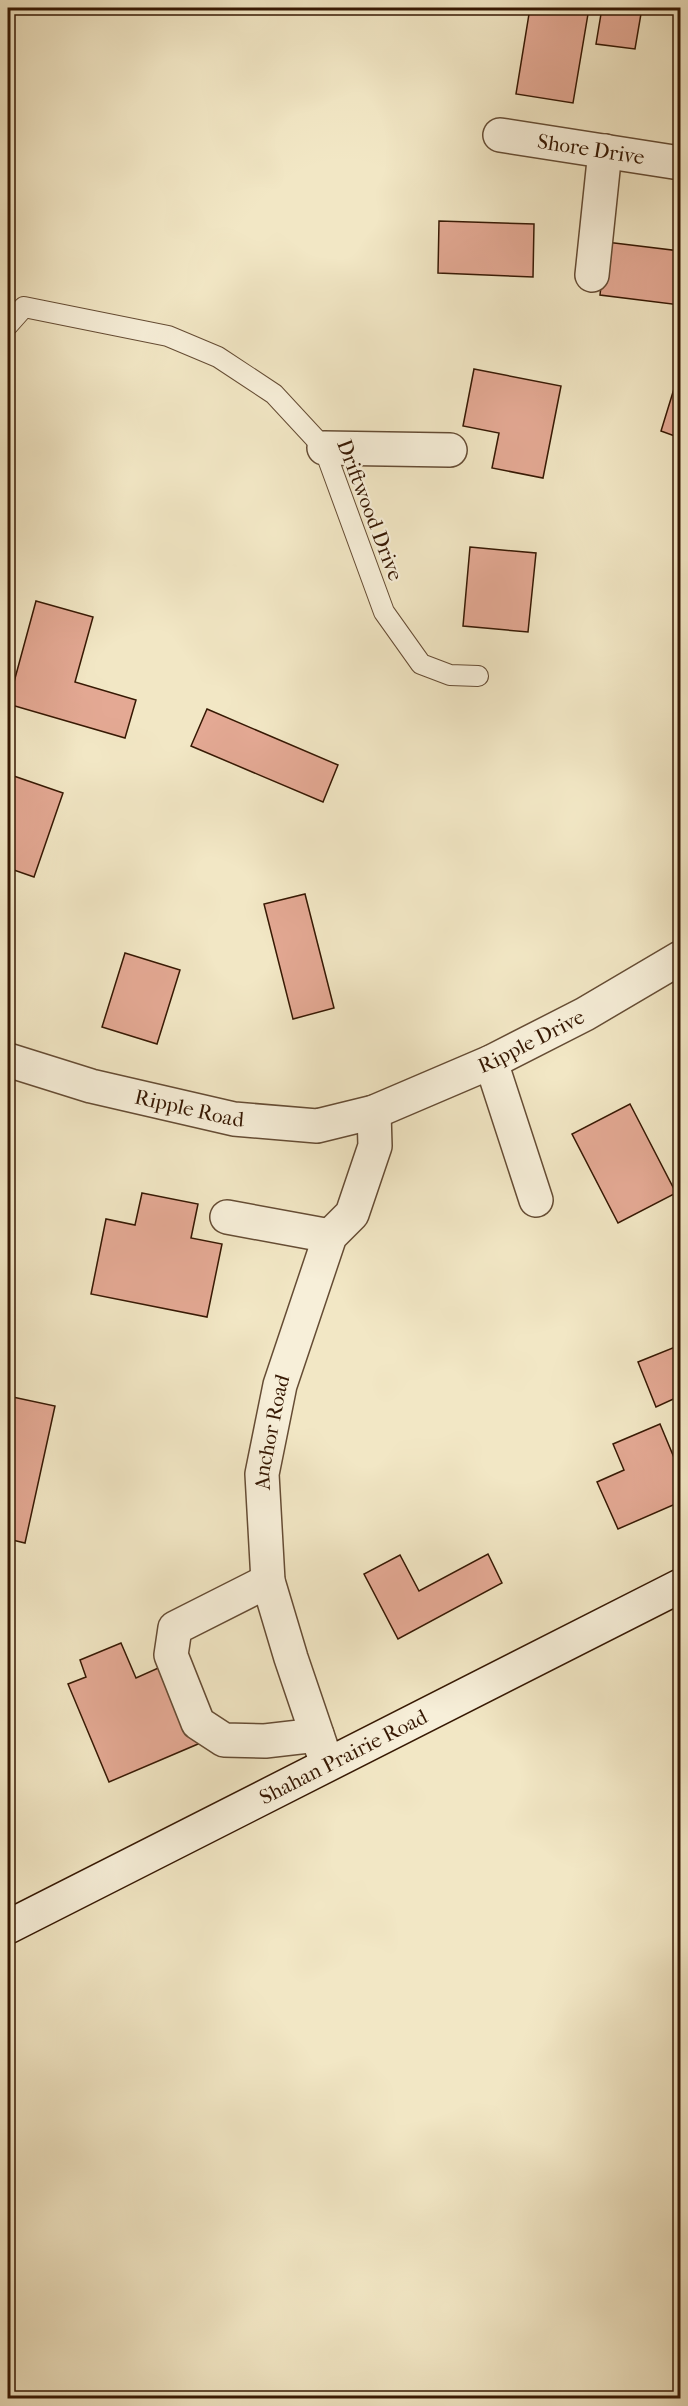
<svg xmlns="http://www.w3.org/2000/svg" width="688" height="2406" font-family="'IM FELL French Canon',serif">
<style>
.building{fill:#e4a994;stroke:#361803;stroke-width:1.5}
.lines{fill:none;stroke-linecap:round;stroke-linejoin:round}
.lane-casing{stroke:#654c34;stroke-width:22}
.street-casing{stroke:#654c34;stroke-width:36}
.secondary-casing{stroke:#361803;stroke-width:36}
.lane{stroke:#f7efd9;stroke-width:20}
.street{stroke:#f7efd9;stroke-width:33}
.secondary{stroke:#f7efd9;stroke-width:33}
.labels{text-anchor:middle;stroke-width:4.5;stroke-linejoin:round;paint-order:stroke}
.street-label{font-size:21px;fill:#361803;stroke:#f7efd9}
</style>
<rect width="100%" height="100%" fill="#f2e7c5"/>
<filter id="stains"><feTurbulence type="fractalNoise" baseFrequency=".00333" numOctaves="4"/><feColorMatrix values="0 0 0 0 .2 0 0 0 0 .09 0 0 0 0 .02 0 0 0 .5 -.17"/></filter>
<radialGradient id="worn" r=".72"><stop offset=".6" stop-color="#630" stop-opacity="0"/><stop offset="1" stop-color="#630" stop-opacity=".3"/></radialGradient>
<g class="building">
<path d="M 530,8 L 589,8 L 573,103 L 516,94 Z"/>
<path d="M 602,8 L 642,8 L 635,49 L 596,44 Z"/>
<path d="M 439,221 L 534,224 L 533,277 L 438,273 Z"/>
<path d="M 606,242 L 680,251 L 680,305 L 600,295 Z"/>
<path d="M 474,369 L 561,386 L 543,478 L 492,468 L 499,433 L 463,426 Z"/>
<path d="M 677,379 L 680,380 L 680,438 L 661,431 Z"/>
<path d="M 470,547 L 536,553 L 528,632 L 463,626 Z"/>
<path d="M 36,601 L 93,617 L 75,682 L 136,700 L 125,738 L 8,704 Z"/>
<path d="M 207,709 L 338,765 L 323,802 L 191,746 Z"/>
<path d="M 8,774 L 63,793 L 34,877 L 8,868 Z"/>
<path d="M 305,894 L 334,1008 L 293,1019 L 264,904 Z"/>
<path d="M 125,953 L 180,970 L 157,1044 L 102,1027 Z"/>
<path d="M 630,1104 L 676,1193 L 618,1223 L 572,1134 Z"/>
<path d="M 142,1193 L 198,1204 L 191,1238 L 222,1244 L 207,1317 L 91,1294 L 106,1219 L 135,1225 Z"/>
<path d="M 680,1345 L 680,1396 L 656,1407 L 638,1362 Z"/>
<path d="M 8,1396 L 55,1406 L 25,1543 L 8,1539 Z"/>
<path d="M 660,1424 L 680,1472 L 680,1502 L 618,1529 L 597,1482 L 624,1470 L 613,1444 Z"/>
<path d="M 488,1554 L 502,1583 L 398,1639 L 364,1574 L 400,1555 L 419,1591 Z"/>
<path d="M 121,1643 L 136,1678 L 165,1665 L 198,1744 L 109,1782 L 68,1684 L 86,1677 L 80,1660 Z"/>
</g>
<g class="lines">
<defs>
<path id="lane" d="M 8,325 L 24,307 L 168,336 L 218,357 L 274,394 L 324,448 L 384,612 L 421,664 L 450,675 L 478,676"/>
<g id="street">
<path id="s1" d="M 500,135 L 680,163"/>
<path d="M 592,275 L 605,151"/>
<path d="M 324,448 L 450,450"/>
<path id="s2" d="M 8,1060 L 91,1086 L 234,1119 L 317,1126 L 374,1112 L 491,1062 L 585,1014 L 680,958"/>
<path d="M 491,1062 L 536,1200"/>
<path d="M 227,1217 L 330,1236"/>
<path d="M 268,1581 L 175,1628 L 171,1655 L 198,1723 L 224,1740 L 265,1741 L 317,1735"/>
<path id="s3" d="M 327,1764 L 291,1658 L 268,1581 L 262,1474 L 280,1385 L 330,1236 L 352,1214 L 375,1146 L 374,1112"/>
</g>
<g id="secondary">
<path id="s4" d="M 8,1927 L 680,1586"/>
</g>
</defs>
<use href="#lane" class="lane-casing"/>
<use href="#street" class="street-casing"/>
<use href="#secondary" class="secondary-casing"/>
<use href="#lane" class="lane"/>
<use href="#street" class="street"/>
<use href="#secondary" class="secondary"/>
</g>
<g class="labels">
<g class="street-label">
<text dy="7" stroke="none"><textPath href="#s1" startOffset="92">Shore Drive</textPath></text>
<text transform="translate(370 510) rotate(69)" y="7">Driftwood Drive</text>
<text dy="7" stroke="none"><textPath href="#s2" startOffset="548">Ripple Drive</textPath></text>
<text dy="7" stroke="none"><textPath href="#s2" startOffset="188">Ripple Road</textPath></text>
<text dy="7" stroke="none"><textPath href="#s3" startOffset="342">Anchor Road</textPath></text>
<text dy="7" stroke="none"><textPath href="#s4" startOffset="376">Shahan Prairie Road</textPath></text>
</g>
</g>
<rect width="688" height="2406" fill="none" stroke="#f2e7c5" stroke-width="30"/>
<rect x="9" y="9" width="670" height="2388" fill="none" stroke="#361803" stroke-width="3"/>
<rect x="15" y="15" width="658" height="2376" fill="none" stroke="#361803" stroke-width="1.5"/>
<rect width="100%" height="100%" filter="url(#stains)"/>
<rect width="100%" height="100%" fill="url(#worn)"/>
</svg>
